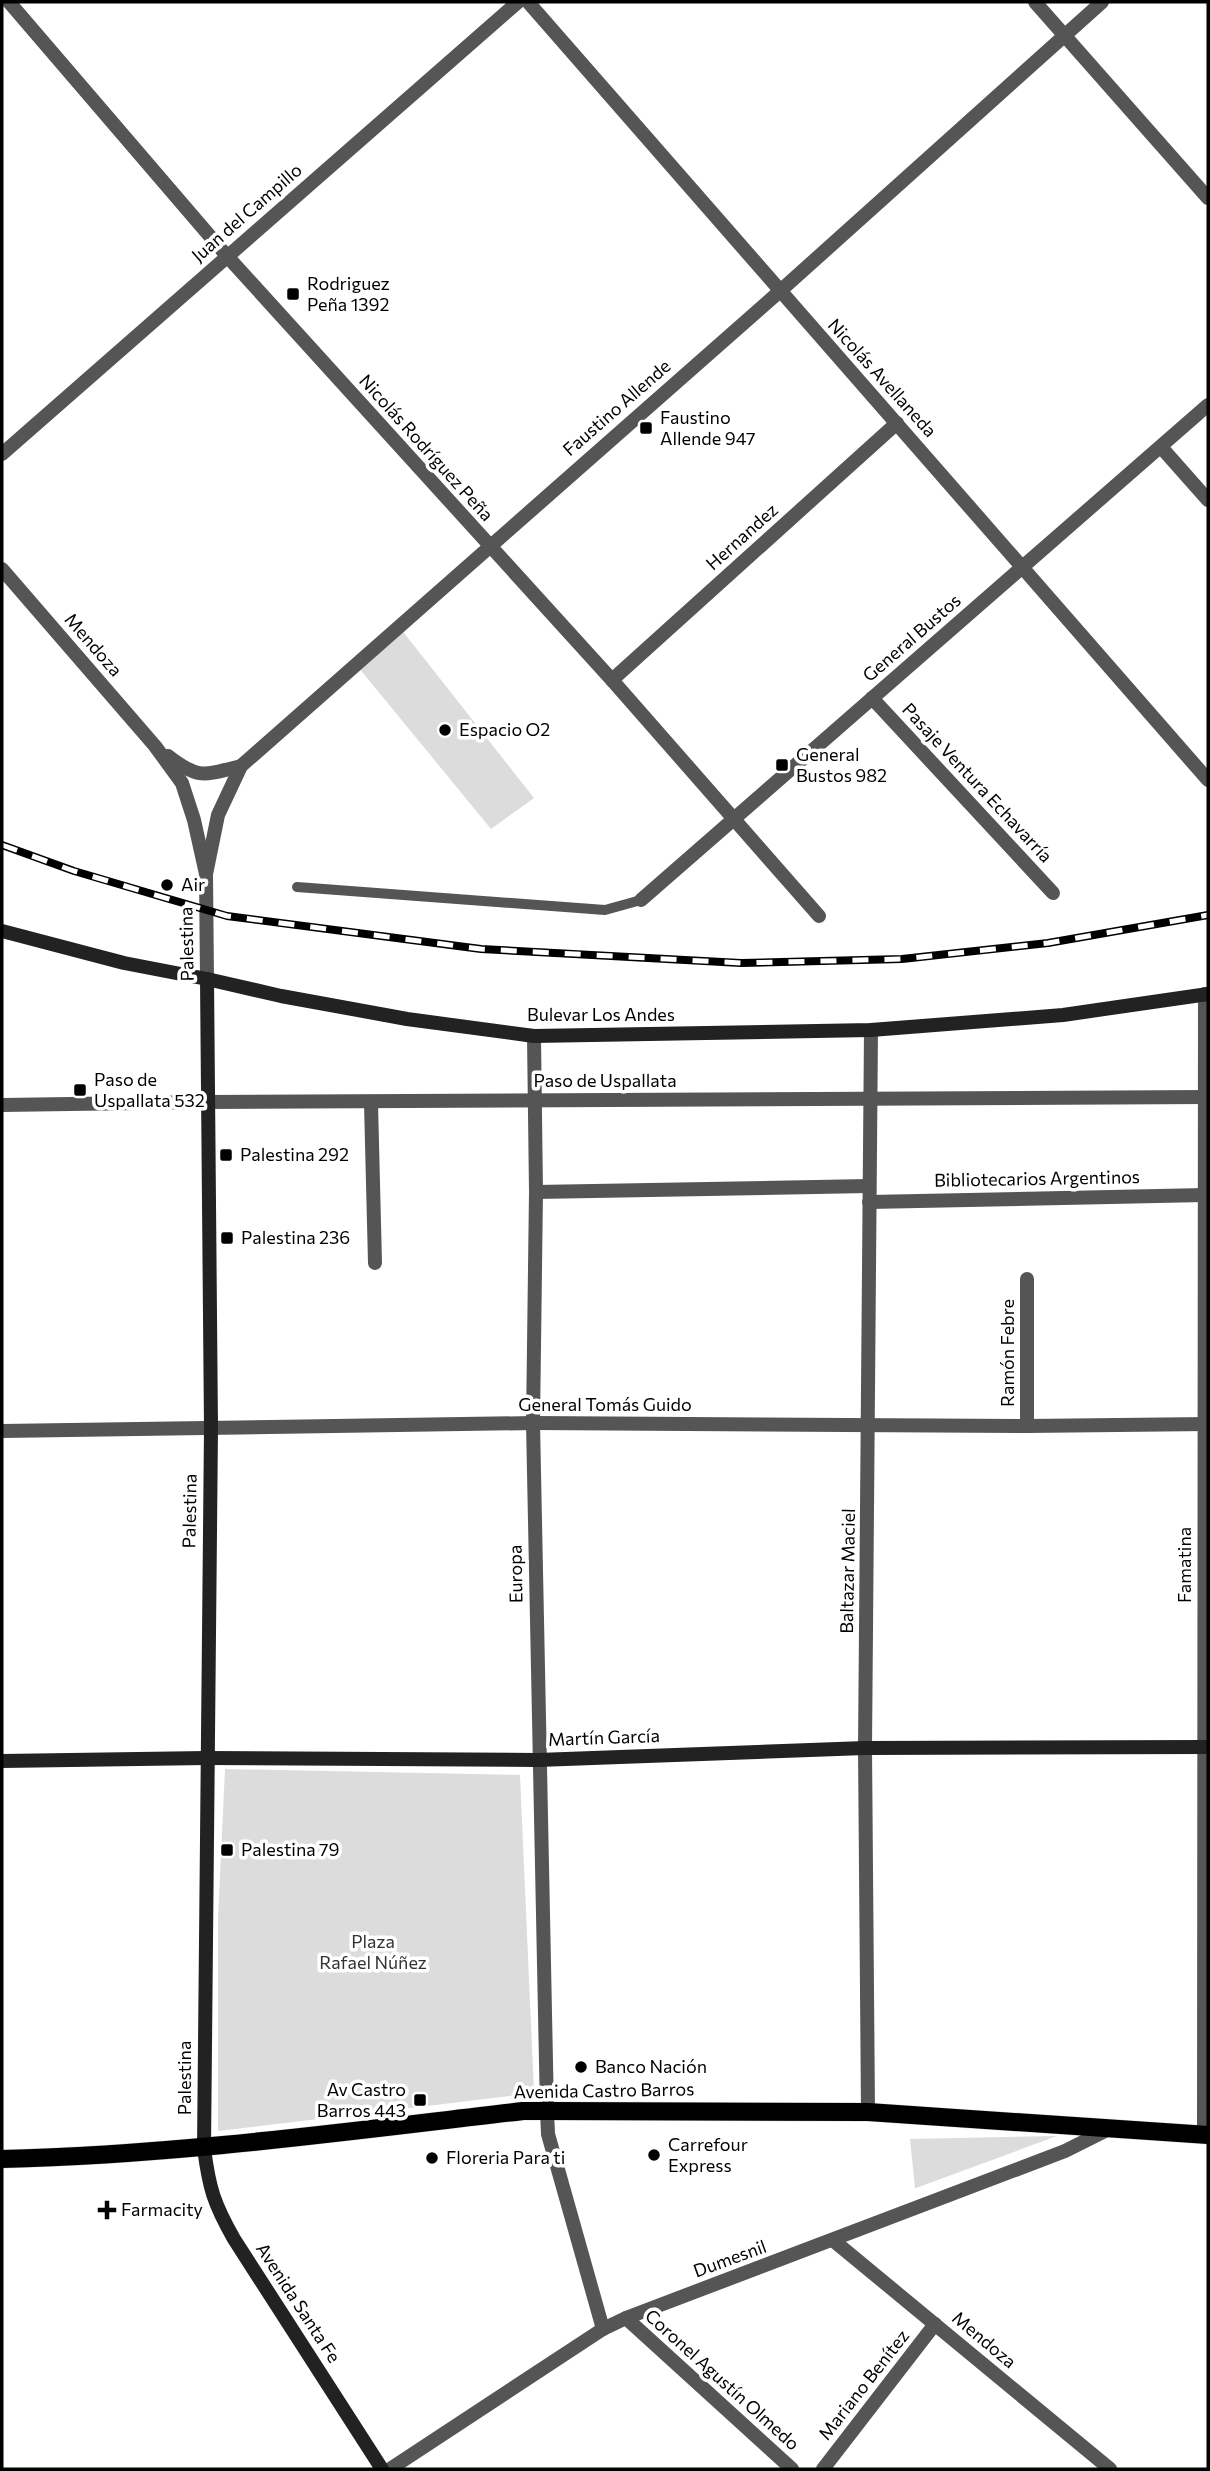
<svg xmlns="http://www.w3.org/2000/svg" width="1210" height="2471" font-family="Commissioner,sans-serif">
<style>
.green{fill:#dcdcdc}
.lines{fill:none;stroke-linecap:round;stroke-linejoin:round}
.primary-casing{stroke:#dbdbdb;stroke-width:19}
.lane{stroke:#555;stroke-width:10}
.street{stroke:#555;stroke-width:14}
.secondary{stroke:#222;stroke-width:14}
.primary{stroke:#000;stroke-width:18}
.rail-casing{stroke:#000;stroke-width:8}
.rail{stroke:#fff;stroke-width:5;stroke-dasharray:16;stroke-linecap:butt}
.poi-dot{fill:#000;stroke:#fff;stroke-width:2.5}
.labels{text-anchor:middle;stroke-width:7;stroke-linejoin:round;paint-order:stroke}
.street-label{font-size:18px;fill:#000;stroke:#fff}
.poi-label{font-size:18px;fill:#000;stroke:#fff;text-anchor:start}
.park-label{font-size:18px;fill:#333;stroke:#fff}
</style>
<rect width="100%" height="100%" fill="#fff"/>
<g class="green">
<path d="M 397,624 L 534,798 L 491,829 L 354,662 Z"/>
<path d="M 225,1769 L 520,1775 L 534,2093 L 218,2131 L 218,1919 Z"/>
<path d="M 1057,2136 L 916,2188 L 915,2188 L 910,2139 Z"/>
</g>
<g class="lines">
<defs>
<path id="primary" d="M 2,2159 C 177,2155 350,2131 523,2111 L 547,2111 L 868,2112 L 1208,2135"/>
</defs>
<use href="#primary" class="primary-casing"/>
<path class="lane" d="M 297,887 L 605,910 L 641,900"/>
<g class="street">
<path d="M 9,2 L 227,256 L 612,680 L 819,916"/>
<path d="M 528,2 C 753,262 982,520 1208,780"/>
<path d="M 1035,2 L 1208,198"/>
<path d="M 1161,447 L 1208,500"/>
<path d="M 2,454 L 518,2"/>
<path d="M 2,569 L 155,746 L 182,783 L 194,820 L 206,874 L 207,979"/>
<path d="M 612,680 L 897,423"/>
<path d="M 872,698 L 1053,893"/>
<path d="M 168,756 C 199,780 204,775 241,766"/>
<path d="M 206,874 L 218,815 L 241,766 L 779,292 L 1102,2"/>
<path d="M 641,900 L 1208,405"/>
<path d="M 534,1036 L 536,1192 L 533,1423 L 547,2111 L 548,2134 L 603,2329"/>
<path d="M 371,1103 L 375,1263"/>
<path d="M 2,1105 L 207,1102 L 1208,1097"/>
<path d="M 536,1192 L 869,1186"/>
<path d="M 869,1202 L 1205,1195"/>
<path d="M 1027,1426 L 1027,1279"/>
<path d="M 2,1431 L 533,1423 L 1027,1426 L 1208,1424"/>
<path d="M 868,2112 L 865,1748 L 871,1030"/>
<path d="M 1204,2135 L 1205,994"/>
<path d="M 834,2241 L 1110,2469"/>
<path d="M 626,2318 L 792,2469"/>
<path d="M 390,2469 L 603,2329 L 626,2318 L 1065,2151 L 1107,2130"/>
<path d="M 823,2469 L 935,2324"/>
</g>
<g class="secondary">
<path d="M 2,931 L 124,963 L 207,979 L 281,996 L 407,1019 L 534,1036 L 871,1030 L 1063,1015 L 1208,994"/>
<path d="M 207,979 L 211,1428 L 204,2148 C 209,2188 214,2204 234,2239 L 382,2469"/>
<path d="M 2,1761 L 206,1758 L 538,1760 L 865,1748 L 1208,1747"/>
</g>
<use href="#primary" class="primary"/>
<defs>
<path id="rail" d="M 2,845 L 74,871 L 227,916 L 481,949 L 741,963 L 902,959 L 1048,943 L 1208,915"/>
</defs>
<use href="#rail" class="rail-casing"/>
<use href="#rail" class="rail"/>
</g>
<g class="poi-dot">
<rect x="286" y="287" width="14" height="14" rx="3.5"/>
<rect x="639" y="421" width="14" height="14" rx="3.5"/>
<circle cx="445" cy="730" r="7"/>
<rect x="775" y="758" width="14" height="14" rx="3.5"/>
<circle cx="167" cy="885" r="7"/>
<rect x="73" y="1083" width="14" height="14" rx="3.5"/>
<rect x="219" y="1148" width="14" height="14" rx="3.5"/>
<rect x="220" y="1231" width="14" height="14" rx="3.5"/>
<rect x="220" y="1843" width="14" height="14" rx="3.5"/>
<circle cx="581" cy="2067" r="7"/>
<rect x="413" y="2093" width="14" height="14" rx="3.5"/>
<circle cx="654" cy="2155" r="7"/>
<circle cx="432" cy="2158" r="7"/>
<path d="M103.5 2199.5h7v7h7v7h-7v7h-7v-7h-7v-7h7z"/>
</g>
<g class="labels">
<g class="street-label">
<text transform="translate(247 213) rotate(-41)" y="6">Juan del Campillo</text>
<text transform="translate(882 378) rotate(48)" y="6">Nicolás Avellaneda</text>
<text transform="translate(617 408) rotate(-41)" y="6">Faustino Allende</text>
<text transform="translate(426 448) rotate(48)" y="6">Nicolás Rodríguez Peña</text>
<text transform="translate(742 537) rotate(-42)" y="6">Hernandez</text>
<text transform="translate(912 638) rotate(-41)" y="6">General Bustos</text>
<text transform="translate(93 645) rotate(49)" y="6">Mendoza</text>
<text transform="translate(977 783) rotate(47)" y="6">Pasaje Ventura Echavarría</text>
<text transform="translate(187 944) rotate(-91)" y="6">Palestina</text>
<text x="601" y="1021">Bulevar Los Andes</text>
<text x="605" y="1087">Paso de Uspallata</text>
<text transform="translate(1037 1179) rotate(-1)" y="6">Bibliotecarios Argentinos</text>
<text transform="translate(1008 1353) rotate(-90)" y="6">Ramón Febre</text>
<text x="605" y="1411">General Tomás Guido</text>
<text transform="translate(190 1511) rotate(-89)" y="6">Palestina</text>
<text transform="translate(1185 1565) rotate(-90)" y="6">Famatina</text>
<text transform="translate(848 1571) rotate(-89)" y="6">Baltazar Maciel</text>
<text transform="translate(516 1574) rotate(-91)" y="6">Europa</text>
<text transform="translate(604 1738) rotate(-2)" y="6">Martín García</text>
<text transform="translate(185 2078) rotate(-90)" y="6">Palestina</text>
<text transform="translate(604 2091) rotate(-1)" y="6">Avenida Castro Barros</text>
<text transform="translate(730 2259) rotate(-20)" y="6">Dumesnil</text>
<text transform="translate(298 2303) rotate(57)" y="6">Avenida Santa Fe</text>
<text transform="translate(984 2340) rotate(40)" y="6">Mendoza</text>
<text transform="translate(722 2380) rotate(42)" y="6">Coronel Agustín Olmedo</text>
<text transform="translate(864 2385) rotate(-52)" y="6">Mariano Benítez</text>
</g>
<g class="poi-label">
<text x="307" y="290">Rodriguez<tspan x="307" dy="21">Peña 1392</tspan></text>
<text x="660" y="424">Faustino<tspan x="660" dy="21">Allende 947</tspan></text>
<text x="459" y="736">Espacio O2</text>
<text x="796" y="761">General<tspan x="796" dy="21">Bustos 982</tspan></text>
<text x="181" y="891">Air</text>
<text x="94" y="1086">Paso de<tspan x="94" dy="21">Uspallata 532</tspan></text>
<text x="240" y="1161">Palestina 292</text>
<text x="241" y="1244">Palestina 236</text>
<text x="241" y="1856">Palestina 79</text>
<text x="595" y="2073">Banco Nación</text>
<text x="406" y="2096" text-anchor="end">Av Castro<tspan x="406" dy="21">Barros 443</tspan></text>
<text x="668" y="2151">Carrefour<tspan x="668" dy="21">Express</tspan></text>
<text x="446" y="2164">Floreria Para ti</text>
<text x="121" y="2216">Farmacity</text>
</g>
<g class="park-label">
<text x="373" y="1948">Plaza<tspan x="373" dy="21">Rafael Núñez</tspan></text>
</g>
</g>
<rect width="1210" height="2471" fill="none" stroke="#000000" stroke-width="7"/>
</svg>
